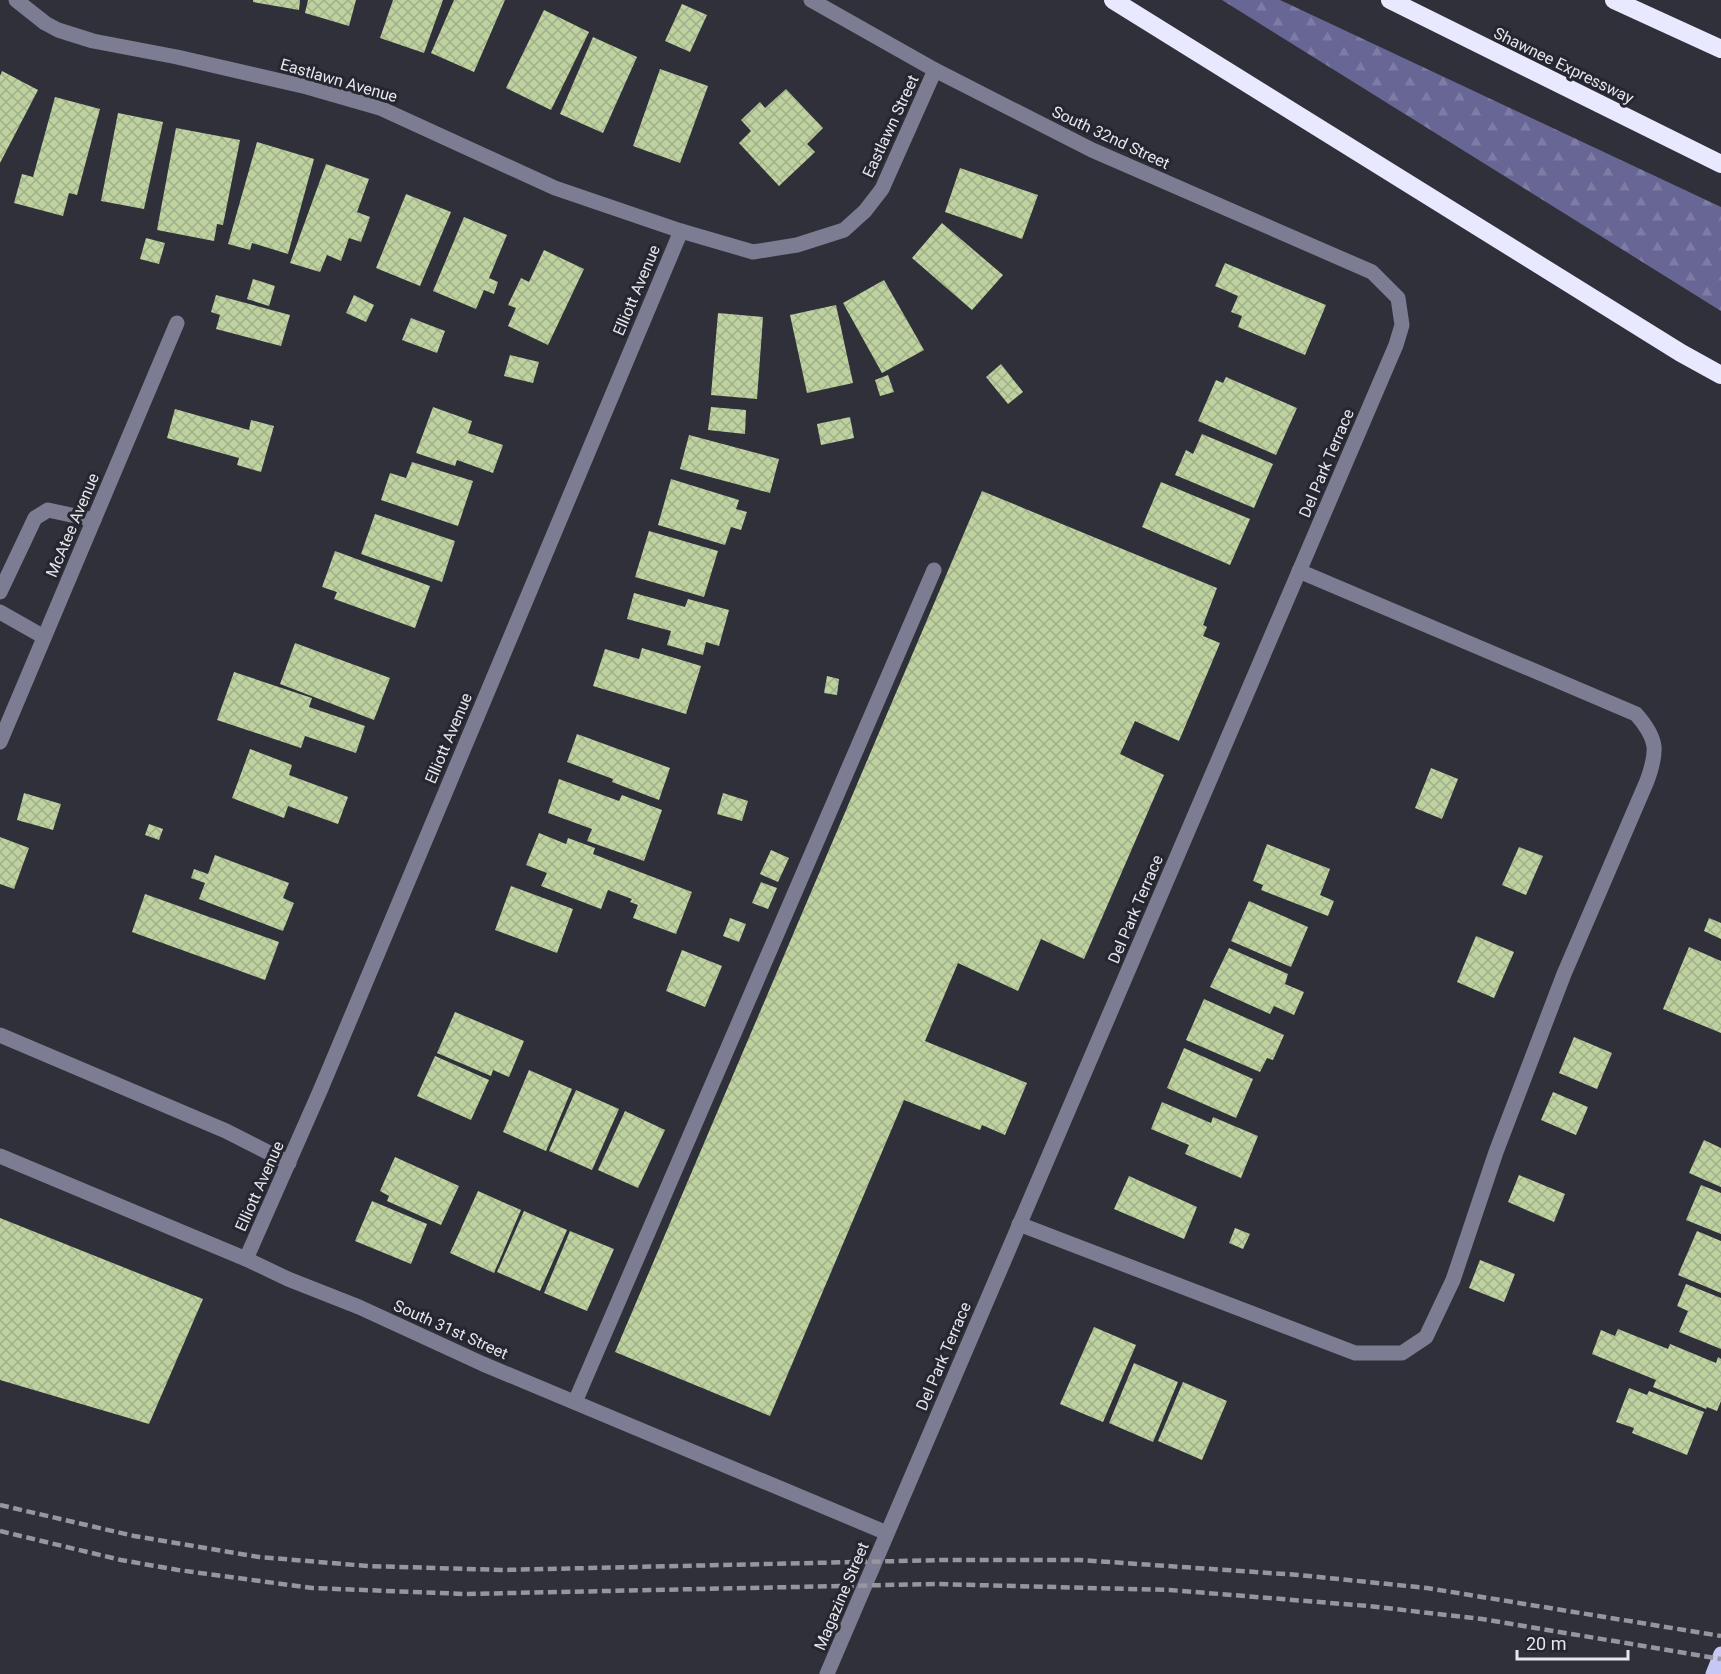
<svg xmlns="http://www.w3.org/2000/svg" width="1721" height="1674" font-family="Roboto,sans-serif">
<style>
.forest{fill:url(#forest-firs)}
.building{fill:url(#building-cross-hatch)}
.lines{fill:none;stroke-linecap:round;stroke-linejoin:round}
.minor{stroke:#7c7d92;stroke-width:15}
.major{stroke:#c7c7f4;stroke-width:15}
.highway{stroke:#e8e9fe;stroke-width:18}
.rail{stroke:#96969e;stroke-width:4.5;stroke-dasharray:9 4.5;stroke-linecap:butt}
.labels{text-anchor:middle;stroke-width:6;stroke-linejoin:round;paint-order:stroke}
.street-label{font-size:16px;fill:#e6e6ed;stroke:#262630}
</style>
<defs>
<pattern id="forest-firs" width="22" height="20" patternUnits="userSpaceOnUse" patternTransform="scale(1.5)"><rect width="22" height="20" fill="#686695"/><path d="M5 1l3.5 6h-7zM16 11l3.5 6h-7z" fill="#7e7ca4"/></pattern>
<pattern id="building-cross-hatch" width="8" height="8" patternUnits="userSpaceOnUse" patternTransform="scale(1.5)"><rect width="8" height="8" fill="#bed29f"/><path d="M0 0l8 8M0 8l8-8" fill="none" stroke="#a0af89"/></pattern>
</defs>
<rect width="100%" height="100%" fill="#30303b"/>
<path class="forest" d="M 1222,0 L 1280,0 L 1721,207 L 1721,311 Z"/>
<g class="building">
<path d="M 253,0 L 300,0 L 299,10 L 253,2 Z"/>
<path d="M 308,0 L 356,0 L 349,26 L 305,13 Z"/>
<path d="M 393,0 L 443,0 L 424,53 L 380,38 Z"/>
<path d="M 454,0 L 505,0 L 474,72 L 431,53 Z"/>
<path d="M 682,4 L 707,15 L 690,52 L 665,41 Z"/>
<path d="M 544,10 L 589,32 L 551,110 L 506,88 Z"/>
<path d="M 593,37 L 637,57 L 603,133 L 560,114 Z"/>
<path d="M 660,69 L 708,86 L 680,163 L 633,146 Z"/>
<path d="M 2,71 L 38,90 L 0,163 L 0,76 Z"/>
<path d="M 786,89 L 823,128 L 807,144 L 815,152 L 779,186 L 739,143 L 751,131 L 741,120 L 760,102 L 765,108 Z"/>
<path d="M 55,97 L 100,109 L 77,195 L 69,193 L 63,216 L 14,203 L 22,174 L 33,177 Z"/>
<path d="M 118,113 L 163,122 L 144,209 L 101,201 Z"/>
<path d="M 176,128 L 240,140 L 223,225 L 217,224 L 214,241 L 157,230 Z"/>
<path d="M 257,142 L 314,159 L 288,254 L 252,243 L 250,250 L 228,244 Z"/>
<path d="M 326,164 L 369,179 L 357,212 L 370,217 L 361,242 L 349,238 L 341,261 L 327,255 L 320,272 L 290,263 Z"/>
<path d="M 960,168 L 1038,195 L 1022,239 L 945,212 Z"/>
<path d="M 406,194 L 451,212 L 420,286 L 376,268 Z"/>
<path d="M 464,217 L 507,235 L 489,278 L 498,282 L 494,294 L 484,290 L 476,309 L 433,291 Z"/>
<path d="M 942,223 L 1003,275 L 972,310 L 912,258 Z"/>
<path d="M 146,238 L 165,243 L 159,264 L 140,259 Z"/>
<path d="M 544,250 L 584,269 L 548,345 L 508,326 L 516,308 L 508,305 L 521,278 L 529,282 Z"/>
<path d="M 1225,263 L 1326,305 L 1305,355 L 1238,327 L 1242,316 L 1231,312 L 1238,296 L 1215,286 Z"/>
<path d="M 253,279 L 275,286 L 269,306 L 247,299 Z"/>
<path d="M 884,280 L 924,350 L 882,373 L 843,303 Z"/>
<path d="M 216,295 L 290,315 L 281,346 L 216,329 L 220,315 L 211,312 Z"/>
<path d="M 354,295 L 374,305 L 366,322 L 346,313 Z"/>
<path d="M 836,305 L 853,383 L 807,393 L 790,315 Z"/>
<path d="M 718,313 L 763,317 L 757,399 L 711,395 Z"/>
<path d="M 411,318 L 445,331 L 437,353 L 402,340 Z"/>
<path d="M 510,355 L 539,362 L 533,383 L 504,376 Z"/>
<path d="M 1001,364 L 1023,392 L 1008,404 L 986,377 Z"/>
<path d="M 888,375 L 894,392 L 880,396 L 875,380 Z"/>
<path d="M 1226,377 L 1297,408 L 1276,455 L 1198,421 L 1216,380 L 1223,383 Z"/>
<path d="M 433,407 L 472,421 L 468,433 L 503,445 L 493,473 L 457,460 L 455,466 L 416,453 Z"/>
<path d="M 711,407 L 746,410 L 745,434 L 708,430 Z"/>
<path d="M 175,409 L 249,430 L 251,420 L 274,426 L 261,472 L 237,465 L 239,458 L 167,438 Z"/>
<path d="M 850,417 L 854,438 L 821,445 L 817,424 Z"/>
<path d="M 1202,434 L 1273,464 L 1254,508 L 1175,475 L 1186,450 L 1193,454 Z"/>
<path d="M 689,435 L 779,459 L 770,493 L 680,469 Z"/>
<path d="M 412,462 L 473,481 L 458,526 L 381,500 L 390,473 L 406,478 Z"/>
<path d="M 671,479 L 739,500 L 736,509 L 747,512 L 741,530 L 731,527 L 725,545 L 658,525 Z"/>
<path d="M 1161,482 L 1250,519 L 1230,565 L 1142,527 Z"/>
<path d="M 982,491 L 1217,588 L 1203,625 L 1207,627 L 1203,636 L 1220,643 L 1179,741 L 1135,721 L 1120,754 L 1164,775 L 1084,959 L 1041,939 L 1018,991 L 958,963 L 925,1041 L 1027,1083 L 1005,1135 L 982,1125 L 980,1130 L 904,1100 L 770,1416 L 615,1352 Z"/>
<path d="M 375,514 L 455,541 L 442,582 L 361,554 Z"/>
<path d="M 649,531 L 718,551 L 704,597 L 635,577 Z"/>
<path d="M 335,551 L 430,586 L 415,628 L 334,599 L 337,592 L 322,587 Z"/>
<path d="M 634,593 L 685,607 L 688,599 L 729,610 L 719,646 L 706,642 L 703,655 L 667,645 L 671,631 L 627,619 Z"/>
<path d="M 295,643 L 390,678 L 374,720 L 280,684 Z"/>
<path d="M 642,648 L 701,666 L 686,714 L 593,686 L 605,649 L 639,659 Z"/>
<path d="M 234,672 L 312,698 L 309,707 L 365,726 L 356,753 L 305,736 L 301,748 L 217,720 Z"/>
<path d="M 827,676 L 839,679 L 837,695 L 824,693 Z"/>
<path d="M 577,734 L 670,768 L 659,800 L 612,782 L 613,779 L 567,762 Z"/>
<path d="M 250,749 L 292,765 L 289,775 L 348,797 L 338,824 L 288,806 L 284,818 L 232,798 Z"/>
<path d="M 1431,768 L 1458,779 L 1442,819 L 1415,808 Z"/>
<path d="M 559,779 L 619,801 L 622,795 L 662,810 L 644,861 L 587,841 L 592,829 L 548,813 Z"/>
<path d="M 24,793 L 61,804 L 53,830 L 17,820 Z"/>
<path d="M 723,793 L 748,801 L 742,821 L 717,814 Z"/>
<path d="M 149,824 L 163,829 L 159,840 L 145,835 Z"/>
<path d="M 539,833 L 566,844 L 568,838 L 595,848 L 593,854 L 692,892 L 676,934 L 633,918 L 638,905 L 630,902 L 632,899 L 608,890 L 601,909 L 541,886 L 547,873 L 526,865 Z"/>
<path d="M 0,837 L 29,848 L 14,889 L 0,884 Z"/>
<path d="M 1267,844 L 1330,869 L 1320,895 L 1334,901 L 1328,916 L 1261,890 L 1263,885 L 1253,881 Z"/>
<path d="M 1519,847 L 1543,856 L 1526,895 L 1502,885 Z"/>
<path d="M 771,850 L 789,858 L 778,882 L 760,874 Z"/>
<path d="M 215,855 L 289,883 L 283,898 L 294,903 L 283,931 L 199,899 L 205,883 L 191,878 L 194,869 L 208,874 Z"/>
<path d="M 761,882 L 777,888 L 768,909 L 752,903 Z"/>
<path d="M 511,886 L 573,909 L 557,953 L 495,930 Z"/>
<path d="M 145,894 L 279,942 L 265,980 L 132,932 Z"/>
<path d="M 1249,901 L 1308,927 L 1291,967 L 1231,941 Z"/>
<path d="M 730,918 L 746,924 L 739,942 L 723,936 Z"/>
<path d="M 1709,918 L 1721,923 L 1721,939 L 1704,931 Z"/>
<path d="M 1476,936 L 1514,952 L 1494,998 L 1457,982 Z"/>
<path d="M 1689,947 L 1721,961 L 1721,1033 L 1663,1009 Z"/>
<path d="M 1229,948 L 1288,974 L 1285,984 L 1304,992 L 1294,1015 L 1274,1006 L 1270,1014 L 1210,987 Z"/>
<path d="M 682,950 L 722,966 L 705,1007 L 666,991 Z"/>
<path d="M 1204,999 L 1284,1035 L 1273,1060 L 1267,1058 L 1260,1072 L 1186,1040 Z"/>
<path d="M 455,1012 L 524,1041 L 509,1077 L 493,1070 L 491,1076 L 437,1053 Z"/>
<path d="M 1574,1037 L 1612,1053 L 1597,1089 L 1559,1073 Z"/>
<path d="M 1184,1048 L 1253,1079 L 1236,1118 L 1167,1088 Z"/>
<path d="M 435,1056 L 489,1080 L 471,1120 L 417,1096 Z"/>
<path d="M 529,1070 L 572,1089 L 546,1151 L 503,1132 Z"/>
<path d="M 576,1090 L 619,1109 L 592,1170 L 549,1151 Z"/>
<path d="M 1553,1092 L 1588,1107 L 1576,1135 L 1541,1120 Z"/>
<path d="M 1162,1102 L 1211,1123 L 1213,1117 L 1258,1136 L 1241,1178 L 1185,1154 L 1189,1145 L 1151,1129 Z"/>
<path d="M 625,1111 L 665,1130 L 638,1188 L 598,1170 Z"/>
<path d="M 1704,1140 L 1721,1148 L 1721,1187 L 1689,1173 Z"/>
<path d="M 395,1157 L 459,1186 L 441,1225 L 387,1201 L 389,1196 L 380,1191 Z"/>
<path d="M 1519,1175 L 1565,1194 L 1554,1222 L 1508,1202 Z"/>
<path d="M 1129,1176 L 1197,1207 L 1184,1239 L 1114,1209 Z"/>
<path d="M 1701,1185 L 1721,1193 L 1721,1234 L 1686,1220 Z"/>
<path d="M 478,1191 L 521,1210 L 494,1273 L 450,1253 Z"/>
<path d="M 372,1201 L 427,1224 L 411,1264 L 355,1241 Z"/>
<path d="M 524,1211 L 567,1230 L 540,1291 L 497,1272 Z"/>
<path d="M 0,1218 L 203,1299 L 149,1424 L 0,1380 Z"/>
<path d="M 1235,1228 L 1250,1234 L 1243,1249 L 1229,1243 Z"/>
<path d="M 570,1231 L 614,1249 L 587,1311 L 544,1293 Z"/>
<path d="M 1697,1231 L 1721,1241 L 1721,1293 L 1678,1275 Z"/>
<path d="M 1480,1260 L 1515,1274 L 1504,1302 L 1469,1288 Z"/>
<path d="M 1686,1284 L 1721,1298 L 1721,1349 L 1679,1332 L 1688,1311 L 1677,1306 Z"/>
<path d="M 1094,1327 L 1136,1345 L 1103,1422 L 1060,1404 Z"/>
<path d="M 1618,1329 L 1668,1349 L 1670,1344 L 1716,1363 L 1718,1357 L 1721,1359 L 1721,1401 L 1717,1411 L 1707,1407 L 1706,1409 L 1653,1387 L 1656,1380 L 1592,1354 L 1601,1330 L 1615,1336 Z"/>
<path d="M 1134,1363 L 1178,1382 L 1153,1442 L 1109,1423 Z"/>
<path d="M 1183,1382 L 1227,1401 L 1202,1460 L 1158,1441 Z"/>
<path d="M 1629,1388 L 1647,1395 L 1649,1391 L 1704,1412 L 1687,1455 L 1632,1433 L 1634,1428 L 1616,1422 Z"/>
</g>
<g class="lines">
<g class="minor">
<path d="M 16,0 L 45,23 L 58,30 L 93,41 L 177,57 L 307,87 L 380,108 L 555,188 L 681,231 L 753,252 L 797,245 L 844,230 L 865,211 L 882,189 L 935,70"/>
<path d="M 811,0 L 935,70 L 1092,150 L 1372,272 L 1398,298 L 1402,325 L 1396,345 L 827,1674"/>
<path d="M 0,592 L 35,518 L 48,510 L 94,520"/>
<path d="M 0,612 L 44,637"/>
<path d="M 0,742 L 177,323"/>
<path d="M 0,1035 L 226,1131 L 289,1163"/>
<path d="M 0,1156 L 246,1259 L 288,1279 L 359,1307 L 483,1364 L 887,1533"/>
<path d="M 1019,1224 L 1355,1353 L 1402,1353 L 1426,1337 L 1453,1280 L 1496,1152 L 1564,974 L 1647,781 C 1658,751 1658,739 1636,714 L 1299,571"/>
<path d="M 246,1259 L 320,1091 L 681,231"/>
<path d="M 575,1402 L 934,570"/>
</g>
<path class="major" d="M 1713,1674 L 1721,1654"/>
<g class="highway">
<path d="M 1113,0 L 1681,353 L 1721,375"/>
<path d="M 1390,0 L 1721,164"/>
<path d="M 1614,0 L 1721,49"/>
</g>
<g class="rail">
<path d="M 0,1505 L 134,1536 L 259,1557 L 368,1566 L 502,1570 L 944,1560 L 1080,1560 L 1299,1575 L 1427,1588 L 1721,1636"/>
<path d="M 0,1531 L 121,1560 L 178,1570 L 312,1588 L 465,1594 L 935,1584 L 1170,1590 L 1368,1606 L 1482,1619 L 1721,1659"/>
</g>
</g>
<g class="labels">
<g class="street-label">
<text transform="translate(1564 65) rotate(26)" y="6">Shawnee Expressway</text>
<text transform="translate(339 80) rotate(16)" y="6">Eastlawn Avenue</text>
<text transform="translate(890 126) rotate(-65)" y="6">Eastlawn Street</text>
<text transform="translate(1111 137) rotate(25)" y="6">South 32nd Street</text>
<text transform="translate(636 290) rotate(-67)" y="6">Elliott Avenue</text>
<text transform="translate(1326 463) rotate(-67)" y="6">Del Park Terrace</text>
<text transform="translate(72 525) rotate(-67)" y="6">McAtee Avenue</text>
<text transform="translate(448 738) rotate(-67)" y="6">Elliott Avenue</text>
<text transform="translate(1135 909) rotate(-67)" y="6">Del Park Terrace</text>
<text transform="translate(259 1186) rotate(-66)" y="6">Elliott Avenue</text>
<text transform="translate(451 1329) rotate(24)" y="6">South 31st Street</text>
<text transform="translate(943 1356) rotate(-67)" y="6">Del Park Terrace</text>
<text transform="translate(841 1596) rotate(-67)" y="6">Magazine Street</text>
</g>
</g>
<path d="M1517 1650v9h111v-9" fill="none" stroke="#e6e6ed" stroke-width="3"/>
<text x="1526" y="1650" font-size="18" fill="#e6e6ed" stroke="#262630" stroke-width="4.5" paint-order="stroke">20 m</text>
</svg>
